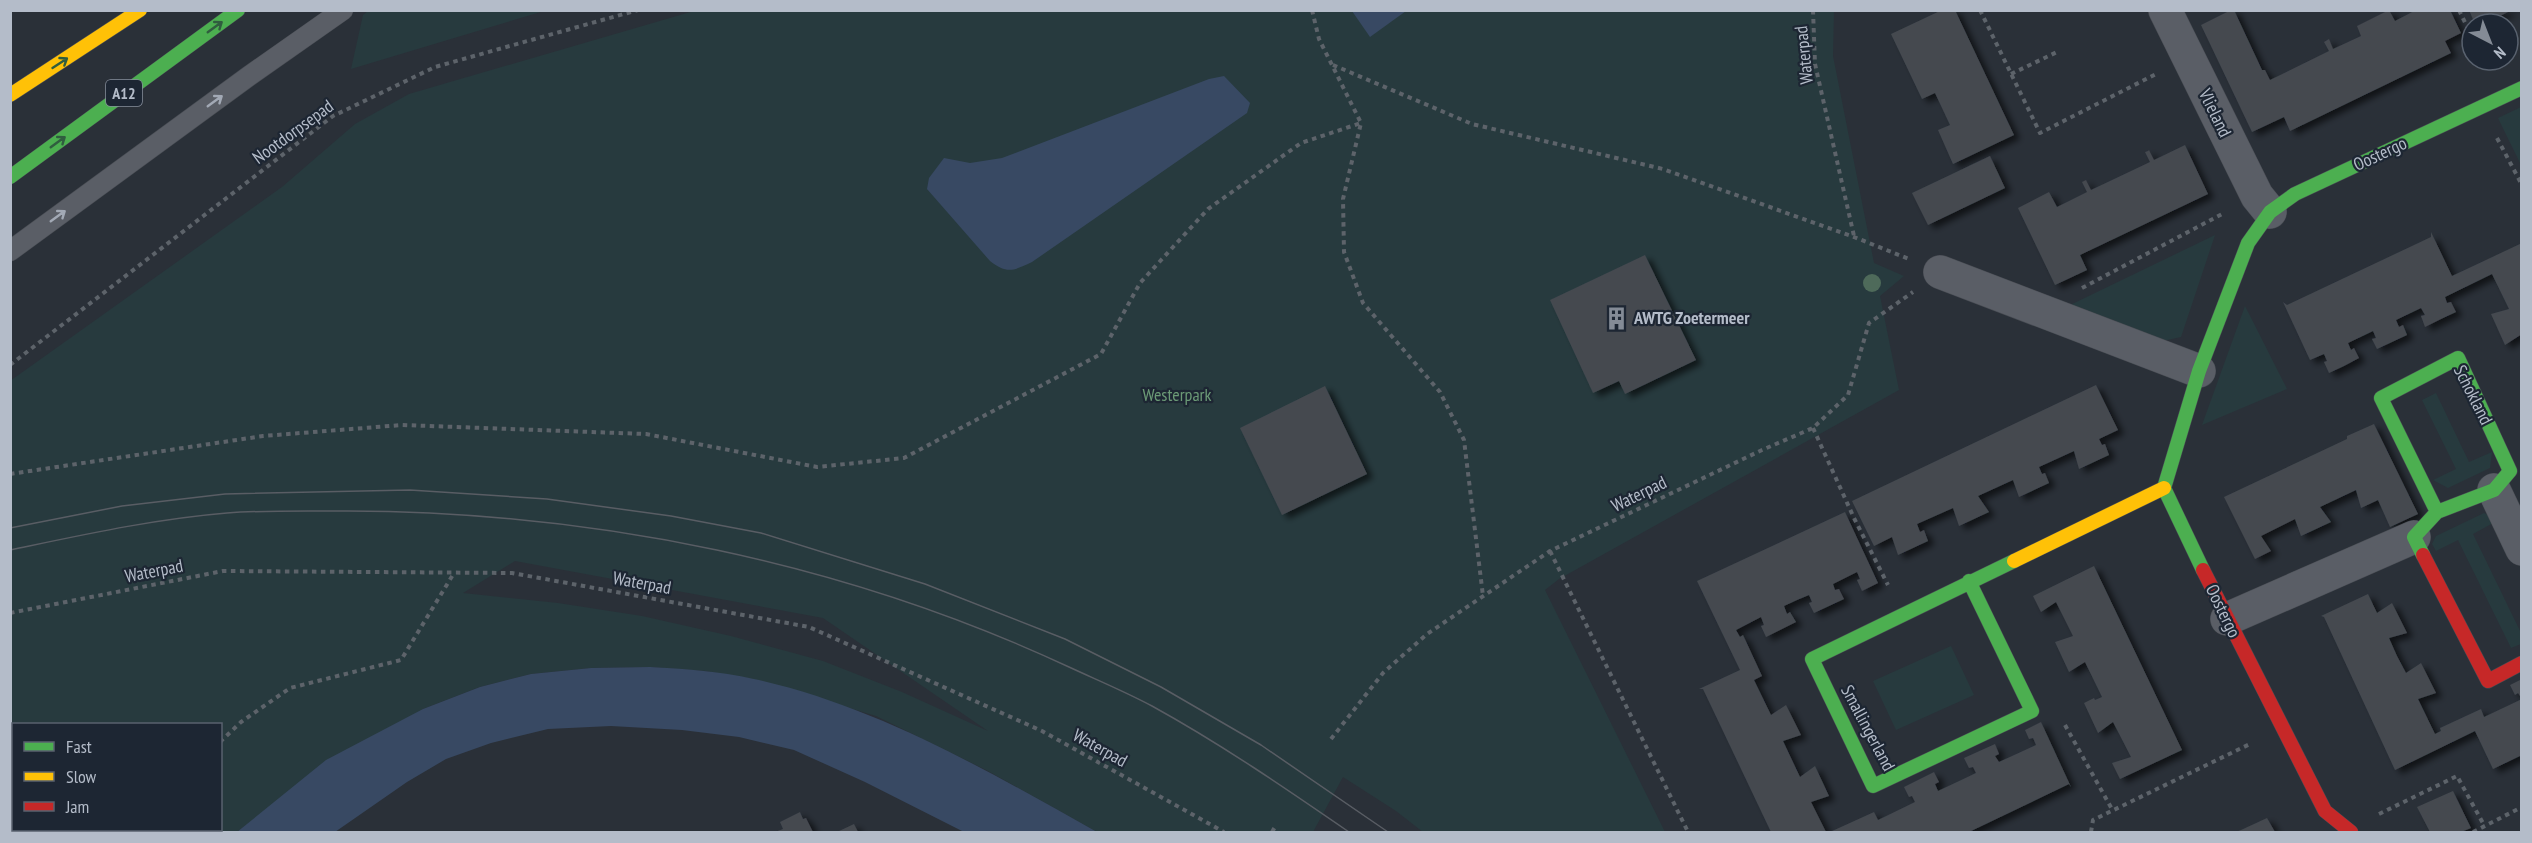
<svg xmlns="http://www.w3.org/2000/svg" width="2532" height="843" font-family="'PT Sans Narrow',sans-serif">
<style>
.green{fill:#273a3e;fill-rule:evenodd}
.water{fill:#384963}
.building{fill:#444950;filter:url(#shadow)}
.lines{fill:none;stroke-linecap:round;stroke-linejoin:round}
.lane-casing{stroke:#484c53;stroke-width:21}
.street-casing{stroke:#484c53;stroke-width:34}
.fast-casing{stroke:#484c53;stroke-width:15}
.slow-casing{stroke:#484c53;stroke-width:15}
.jam-casing{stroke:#484c53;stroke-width:15}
.path{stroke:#5d636a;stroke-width:4;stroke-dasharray:4.5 4.5;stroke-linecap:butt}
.lane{stroke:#5a5e66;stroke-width:20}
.street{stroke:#5a5e66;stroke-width:33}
.fast{stroke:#4caf50;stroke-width:14}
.slow{stroke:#ffc107;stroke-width:14}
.jam{stroke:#c62828;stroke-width:14}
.tram{stroke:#595d64;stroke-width:1.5}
.tree{fill:#4e6a5a}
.oneway{stroke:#305d3f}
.oneway2{stroke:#a2a9b5}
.labels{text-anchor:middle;stroke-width:4.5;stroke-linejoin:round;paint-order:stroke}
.shield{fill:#1d2633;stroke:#878f9c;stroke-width:1.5}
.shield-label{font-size:16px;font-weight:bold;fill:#b4bcc9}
.street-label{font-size:18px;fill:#b4bcc9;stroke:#1d2633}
.poi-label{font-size:18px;font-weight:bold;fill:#b4bcc9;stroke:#1d2633;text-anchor:start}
.park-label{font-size:18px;fill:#6b9a76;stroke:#1d2633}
</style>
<defs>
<filter id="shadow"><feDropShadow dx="6" dy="4" stdDeviation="3" flood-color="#0009"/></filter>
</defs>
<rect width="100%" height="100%" fill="#2a3038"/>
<g class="green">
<path d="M 368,11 L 369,10 L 544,11 L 351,69 L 363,15 Z"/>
<path d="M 694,11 L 1834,11 L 1833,56 L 1874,263 L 1904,276 L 1880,296 L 1899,390 L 1559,579 L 1545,590 L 1665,832 L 1423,832 L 1396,811 L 1343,777 L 1313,832 L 1097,832 L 986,770 L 876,716 L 753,679 L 705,671 L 650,667 L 591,668 L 531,674 L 480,687 L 423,709 L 267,809 L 237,832 L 11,832 L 10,381 L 282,187 L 355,124 L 409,94 ZM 515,561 L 823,618 L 988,731 L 902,692 L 823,661 L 731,636 L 642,616 L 558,603 L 463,593 ZM 14,724 L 220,724 L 220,830 L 14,830 Z"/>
<path d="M 2521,107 L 2521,165 L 2498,118 Z"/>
<path d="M 2215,235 L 2181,337 L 2163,341 L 2066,307 Z"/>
<path d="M 2245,306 L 2287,389 L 2202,425 Z"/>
<path d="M 2436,393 L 2469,462 L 2492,452 L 2490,468 L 2448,488 L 2433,480 L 2456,469 L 2422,400 Z"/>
<path d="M 2484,513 L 2491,516 L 2495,522 L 2473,534 L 2521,633 L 2521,644 L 2511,648 L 2458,540 L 2436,551 L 2432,544 L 2436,536 Z"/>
<path d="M 1951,646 L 1974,695 L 1896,730 L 1873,681 Z"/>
</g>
<g class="water">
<path d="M 1352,11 L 1406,11 L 1370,37 Z"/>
<path d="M 1224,76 L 1250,103 L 1247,113 L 1032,262 C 1013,271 1007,274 990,261 L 927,189 L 929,178 L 944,158 L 970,163 L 1002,158 L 1209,79 Z"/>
<path d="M 650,667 C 684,669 719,671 754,679 C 877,706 988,771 1097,832 L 964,832 L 865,782 L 794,750 L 739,737 L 682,730 L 611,726 L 548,729 L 491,743 L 446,759 L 407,782 L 335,832 L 237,832 L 326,760 L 423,709 L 480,687 L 531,674 L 591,668 Z"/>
</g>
<g class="building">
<path d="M 1942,10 L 1955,10 L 2014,135 L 1953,164 L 1938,130 L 1950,125 L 1935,93 L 1922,99 L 1891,34 Z"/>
<path d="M 2231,10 L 2234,10 L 2262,70 L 2265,70 L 2270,80 L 2329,51 L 2324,42 L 2329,39 L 2333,49 L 2361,36 L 2357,26 L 2389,10 L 2395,21 L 2416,10 L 2450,10 L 2461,33 L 2445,41 L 2451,53 L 2290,131 L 2284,117 L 2252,132 L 2201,25 Z"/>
<path d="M 2469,10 L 2512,10 L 2484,24 L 2475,24 Z"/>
<path d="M 2185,145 L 2208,194 L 2080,255 L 2087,270 L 2055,285 L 2018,208 L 2049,192 L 2057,207 L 2087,192 L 2082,182 L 2086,180 L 2091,190 L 2150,162 L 2145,152 L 2148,151 L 2149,150 L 2154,160 Z"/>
<path d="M 1990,156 L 2005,188 L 1928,225 L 1912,193 Z"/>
<path d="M 2431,232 L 2452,276 L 2522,243 L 2522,334 L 2505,345 L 2491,314 L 2509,309 L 2492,274 L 2445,297 L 2447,303 L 2451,302 L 2456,312 L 2441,319 L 2425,327 L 2421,316 L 2425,315 L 2421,308 L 2396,320 L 2399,327 L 2403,325 L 2407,335 L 2377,349 L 2372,339 L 2376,338 L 2373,331 L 2348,343 L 2351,350 L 2354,348 L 2359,358 L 2344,366 L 2329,373 L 2324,362 L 2327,361 L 2324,354 L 2310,360 L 2283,302 L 2287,305 L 2431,237 Z"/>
<path d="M 1645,255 L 1696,360 L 1625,394 L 1619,381 L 1593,393 L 1550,300 Z"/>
<path d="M 2096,385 L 2118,430 L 2099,439 L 2102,445 L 2105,444 L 2109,455 L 2079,469 L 2074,451 L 2039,467 L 2042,474 L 2045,473 L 2049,483 L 2019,497 L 2013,480 L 1978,496 L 1989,512 L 1959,526 L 1953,508 L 1917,524 L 1920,532 L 1924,530 L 1928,541 L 1898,555 L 1892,537 L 1874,546 L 1852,501 Z"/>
<path d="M 1325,386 L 1367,474 L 1282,515 L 1240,428 Z"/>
<path d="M 2374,424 L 2418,514 L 2390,527 L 2378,500 L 2361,508 L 2356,490 L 2320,507 L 2331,522 L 2301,536 L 2295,519 L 2261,536 L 2271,551 L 2255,559 L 2224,497 L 2347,439 L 2347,436 Z"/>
<path d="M 1845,512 L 1878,583 L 1862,591 L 1857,580 L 1860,579 L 1857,572 L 1833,584 L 1835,590 L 1839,589 L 1844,599 L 1814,613 L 1809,603 L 1812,602 L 1809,595 L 1797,600 L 1784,606 L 1787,614 L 1790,612 L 1796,622 L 1766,637 L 1761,626 L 1764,625 L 1761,617 L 1736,630 L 1740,637 L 1743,635 L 1762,676 L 1754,680 L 1771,715 L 1786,705 L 1801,735 L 1783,741 L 1800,777 L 1815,766 L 1829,796 L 1811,802 L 1826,832 L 1771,832 L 1703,689 L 1699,689 L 1740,670 L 1697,581 Z"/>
<path d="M 2094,566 L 2182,750 L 2120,779 L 2112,763 L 2131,757 L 2113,722 L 2098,733 L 2084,703 L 2094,698 L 2095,700 L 2102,697 L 2085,662 L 2069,672 L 2055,642 L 2073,636 L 2056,602 L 2041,612 L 2033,596 Z"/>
<path d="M 2368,594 L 2377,613 L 2392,603 L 2407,633 L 2389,638 L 2397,656 L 2406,673 L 2421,663 L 2436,693 L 2418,699 L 2435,734 L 2441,731 L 2440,728 L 2481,709 L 2484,717 L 2522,699 L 2522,755 L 2493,769 L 2475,731 L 2395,770 L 2324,617 L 2321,616 Z"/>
<path d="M 2522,679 L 2522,699 L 2518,693 L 2515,695 L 2510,685 Z"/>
<path d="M 2041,722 L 2071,787 L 2069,784 L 1969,832 L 1830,832 L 1874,812 L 1878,820 L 1915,802 L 1912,796 L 1909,797 L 1904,787 L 1934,772 L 1939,782 L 1935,784 L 1938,791 L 1976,773 L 1973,767 L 1969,768 L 1964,758 L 1995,744 L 1999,754 L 1995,756 L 1999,762 L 2036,745 L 2033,738 L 2029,739 L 2025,730 Z"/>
<path d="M 2453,791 L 2471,828 L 2461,832 L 2430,832 L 2417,807 Z"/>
<path d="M 800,812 L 803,819 L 806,818 L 813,832 L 775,832 L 783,829 L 780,822 Z"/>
<path d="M 2267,818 L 2275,832 L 2236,832 L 2241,830 Z"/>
<path d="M 854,824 L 858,832 L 837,832 Z"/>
</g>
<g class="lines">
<defs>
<path id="lane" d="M 10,251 L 249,76 L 343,10"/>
<g id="street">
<path d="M 2165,10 L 2257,196 L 2270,212"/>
<path d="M 1940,272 L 2199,371"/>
<path d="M 2494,490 L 2522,549"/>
<path d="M 2227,619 L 2414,537"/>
</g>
<g id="fast">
<path d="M 10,177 L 238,10"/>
<path d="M 2423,555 L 2414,537 L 2437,512 L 2381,398 L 2458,358 L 2510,471 L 2494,490 L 2437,512"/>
<path d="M 2203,570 L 2164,488 L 2199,371 L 2248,243 L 2270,212 L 2295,194 L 2522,88"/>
<path d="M 1969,581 L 2032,711 L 1873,786 L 1812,659 L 2014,561"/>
</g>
<g id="slow">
<path d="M 10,95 L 140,10"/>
<path d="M 2014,561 L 2164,488"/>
</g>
<g id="jam">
<path d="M 2423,555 L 2488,681 L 2522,663"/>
<path d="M 2203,570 L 2325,811 L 2351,832"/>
</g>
</defs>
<use href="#lane" class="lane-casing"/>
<use href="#street" class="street-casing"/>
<use href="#fast" class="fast-casing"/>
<use href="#slow" class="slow-casing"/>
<use href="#jam" class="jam-casing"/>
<g class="path">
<path d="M 1312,10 L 1319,39 L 1361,123 L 1343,199 L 1344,252 L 1363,303 L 1440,392 L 1464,440 L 1483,596"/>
<path d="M 1813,10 L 1815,64 L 1854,236"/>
<path d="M 1980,10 L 2040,133 L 2158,73"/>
<path d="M 2459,10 L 2472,37"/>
<path d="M 1333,65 L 1472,124 L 1663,169 L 1854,237 L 1909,259"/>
<path d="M 2011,74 L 2057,52"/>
<path d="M 2497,138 L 2522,185"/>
<path d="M 2082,288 L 2224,213"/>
<path d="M 10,365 L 333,116 L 435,67 L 638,10"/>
<path d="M 1813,428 L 1854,518 L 1888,585"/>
<path d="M 10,474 L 263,436 L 402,425 L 646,434 L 817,467 L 904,458 L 1101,354 L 1140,283 L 1208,209 L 1301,143 L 1361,123"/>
<path d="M 1550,551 L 1688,832"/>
<path d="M 10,613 L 223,571 L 512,573 L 809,627 L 1042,731 L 1224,832"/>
<path d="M 2065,725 L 2113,811"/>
<path d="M 1331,739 L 1383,673 L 1427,634 L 1550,551 L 1762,450 L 1813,428 L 1848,395 L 1869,323 L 1913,292"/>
<path d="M 220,742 L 241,722 L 290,688 L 401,660 L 454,573"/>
<path d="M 2379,814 L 2457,776 L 2484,825"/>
<path d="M 107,832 L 111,830"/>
<path d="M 1272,832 L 1275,827"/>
<path d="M 2091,832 L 2093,820 L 2252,743"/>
<path d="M 2473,832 L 2522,807"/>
</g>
<use href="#lane" class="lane"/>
<use href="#street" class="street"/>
<use href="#fast" class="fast"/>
<use href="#slow" class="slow"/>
<use href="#jam" class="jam"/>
<g class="tram">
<path d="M 10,528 L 122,506 L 225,494 L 410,490 L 547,499 L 671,516 L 761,533 L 925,584 L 1065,639 L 1161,687 L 1261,745 L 1388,832"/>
<path d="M 10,550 C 82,535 154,519 227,513 C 267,510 308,511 348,511 C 595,512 844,562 1069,667 C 1097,680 1126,692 1152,706 C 1221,744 1285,788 1349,832"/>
</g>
</g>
<circle class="tree" cx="1872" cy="283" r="9"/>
<defs><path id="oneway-shaft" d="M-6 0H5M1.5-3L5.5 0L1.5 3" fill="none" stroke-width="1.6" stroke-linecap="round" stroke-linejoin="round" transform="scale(1.5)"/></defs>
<g class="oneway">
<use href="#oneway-shaft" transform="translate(215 27) rotate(-36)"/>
<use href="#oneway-shaft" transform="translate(60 63) rotate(-33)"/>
<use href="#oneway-shaft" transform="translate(58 142) rotate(-36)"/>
</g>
<g class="oneway2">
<use href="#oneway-shaft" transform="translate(215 101) rotate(-36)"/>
<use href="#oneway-shaft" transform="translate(58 216) rotate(-36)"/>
</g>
<defs>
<symbol id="building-bare" viewBox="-9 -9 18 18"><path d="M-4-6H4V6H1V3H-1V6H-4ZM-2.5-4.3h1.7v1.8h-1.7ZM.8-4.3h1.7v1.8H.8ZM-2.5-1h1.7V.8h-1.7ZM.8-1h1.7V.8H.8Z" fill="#848b96" stroke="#1d2633" stroke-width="2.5" paint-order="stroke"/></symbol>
</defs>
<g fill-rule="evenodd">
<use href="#building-bare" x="1600" y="302" width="33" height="33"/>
</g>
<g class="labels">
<rect class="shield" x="106" y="80" width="36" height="26" rx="4.5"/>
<g class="shield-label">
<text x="124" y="99">A12</text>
</g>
<g class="street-label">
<text transform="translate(1804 55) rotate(-96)" y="6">Waterpad</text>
<text transform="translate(2215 113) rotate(64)" y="6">Vlieland</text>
<text transform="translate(293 132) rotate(-36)" y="6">Nootdorpsepad</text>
<text transform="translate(2380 154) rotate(-25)" y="6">Oostergo</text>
<text transform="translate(2473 395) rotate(63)" y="6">Schokland</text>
<text transform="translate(1639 494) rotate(-26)" y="6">Waterpad</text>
<text transform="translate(154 571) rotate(-11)" y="6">Waterpad</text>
<text transform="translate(642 583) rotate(10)" y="6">Waterpad</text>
<text transform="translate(2223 611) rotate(64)" y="6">Oostergo</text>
<text transform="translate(1868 728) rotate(62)" y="6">Smallingerland</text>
<text transform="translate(1100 748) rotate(29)" y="6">Waterpad</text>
</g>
<g class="poi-label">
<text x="1634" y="324">AWTG Zoetermeer</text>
</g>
<g class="park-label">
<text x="1177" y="401">Westerpark</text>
</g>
</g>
<rect width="2532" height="843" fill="none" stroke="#b4bcc9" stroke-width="24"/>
<rect x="12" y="723" width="210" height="108" fill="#1d2633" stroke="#59626f" stroke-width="1.5"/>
<rect x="24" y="742" width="30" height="9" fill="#4caf50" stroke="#59626f" stroke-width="1.5"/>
<text x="66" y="753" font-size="18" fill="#b4bcc9">Fast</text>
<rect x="24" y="772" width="30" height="9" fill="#ffc107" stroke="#59626f" stroke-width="1.5"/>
<text x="66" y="783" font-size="18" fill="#b4bcc9">Slow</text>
<rect x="24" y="802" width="30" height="9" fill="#c62828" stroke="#59626f" stroke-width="1.5"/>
<text x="66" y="813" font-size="18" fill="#b4bcc9">Jam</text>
<g transform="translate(2490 42) rotate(138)"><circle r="28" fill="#1d2633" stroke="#59626f" stroke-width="1.5"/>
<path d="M0-4.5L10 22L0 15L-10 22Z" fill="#848b96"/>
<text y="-9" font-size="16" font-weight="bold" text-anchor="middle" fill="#b4bcc9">N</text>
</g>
</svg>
